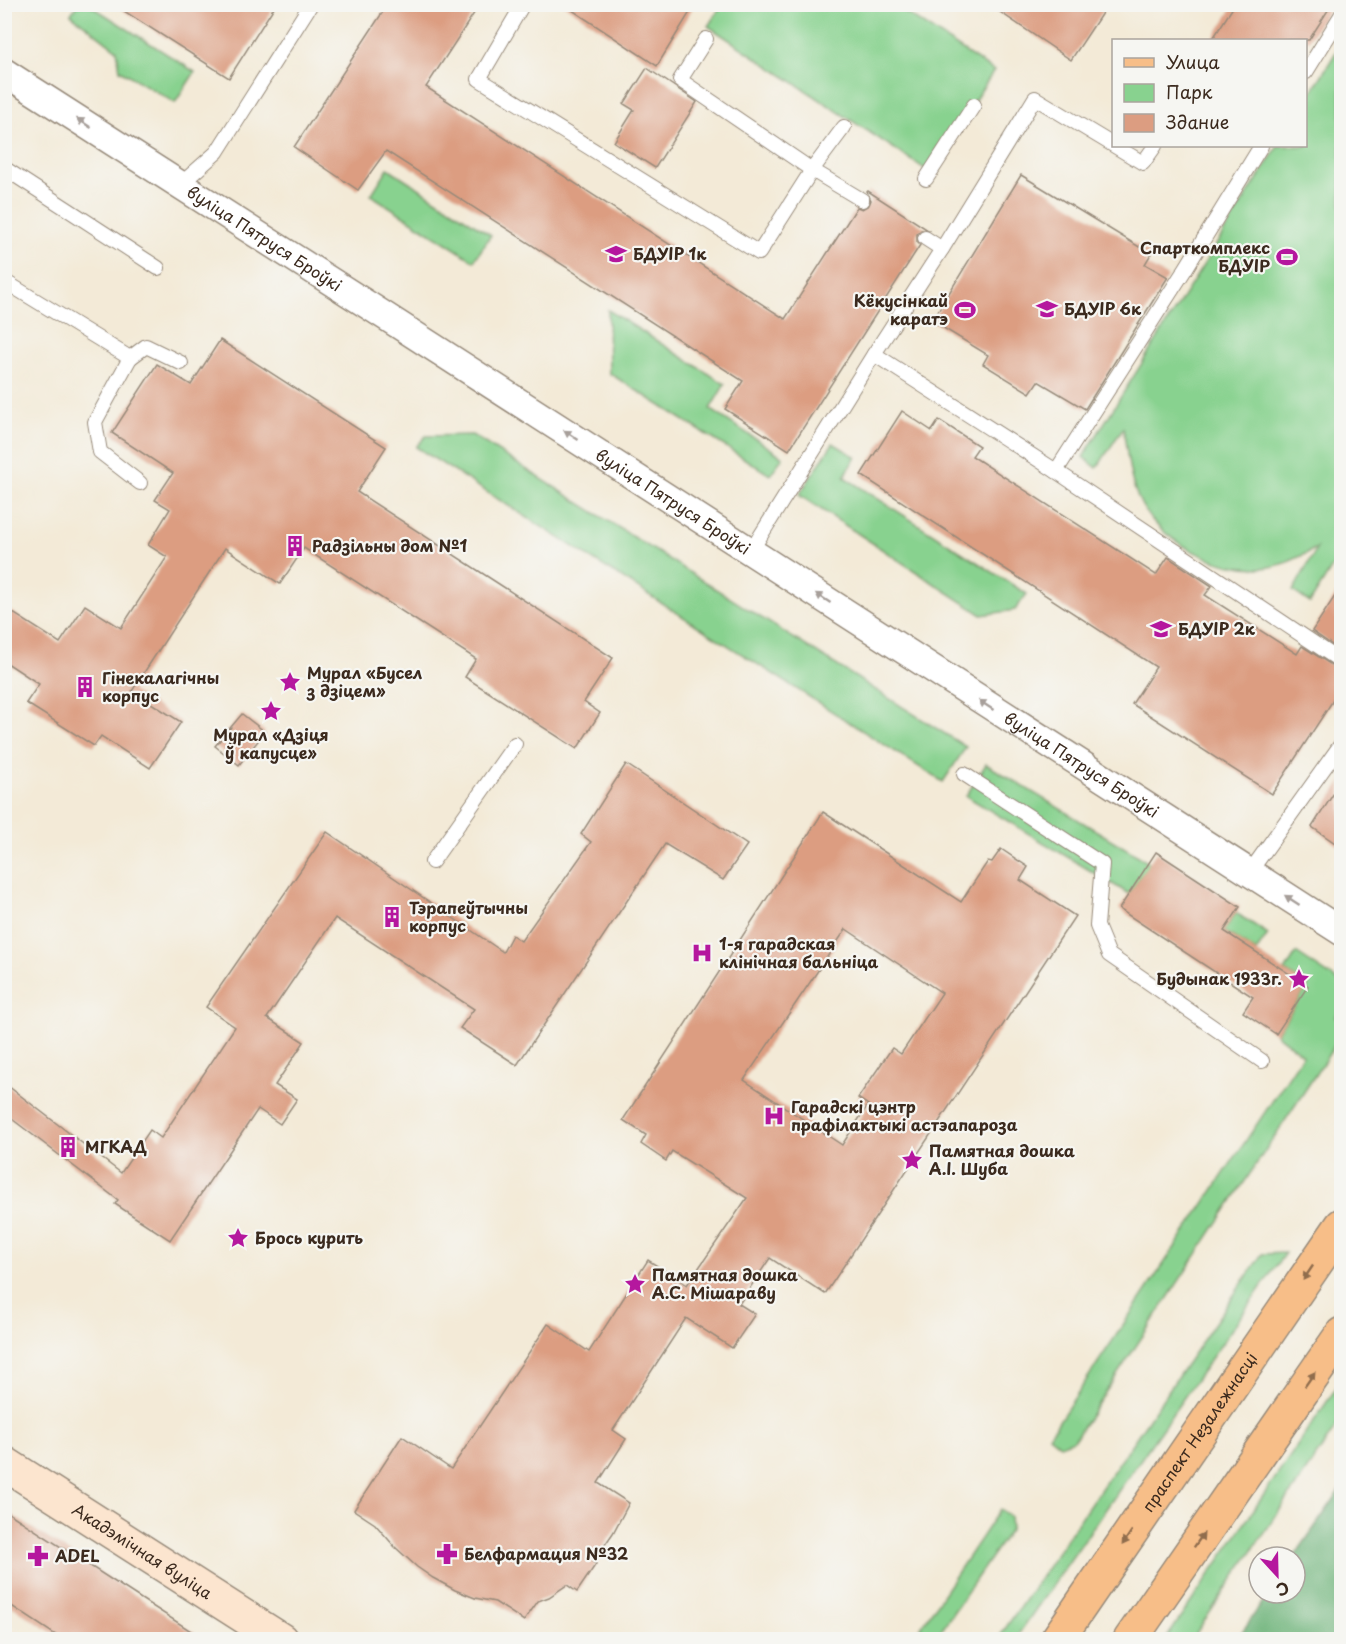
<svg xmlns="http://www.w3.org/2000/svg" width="1346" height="1644" font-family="'Playpen Sans',sans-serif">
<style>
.green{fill:#88d28f;stroke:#627e56;stroke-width:1.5}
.forest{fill:#6eb47a;stroke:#546f4c;stroke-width:1.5}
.building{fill:#dc9d81;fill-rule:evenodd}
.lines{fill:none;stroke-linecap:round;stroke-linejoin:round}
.lane-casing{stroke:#978a7a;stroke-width:16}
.street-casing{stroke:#978a7a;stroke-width:30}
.secondary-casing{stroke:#978a7a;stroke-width:36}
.primary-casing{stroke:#978a7a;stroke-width:36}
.lane{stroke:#fff;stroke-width:14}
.street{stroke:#fff;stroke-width:27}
.secondary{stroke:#fce5cf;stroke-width:33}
.primary{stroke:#f7be88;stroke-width:33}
.oneway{fill:#a79f9a}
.oneway2{fill:#906d4e}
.labels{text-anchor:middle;stroke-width:4.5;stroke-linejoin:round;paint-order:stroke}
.street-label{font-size:16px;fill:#3b2a1e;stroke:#f6f6f2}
.poi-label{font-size:16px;font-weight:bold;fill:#3b2a1e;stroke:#f6f6f2;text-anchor:start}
</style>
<rect width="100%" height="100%" fill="#f6f6f2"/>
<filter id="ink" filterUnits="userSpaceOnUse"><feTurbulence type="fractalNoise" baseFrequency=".0167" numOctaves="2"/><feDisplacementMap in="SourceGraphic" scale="12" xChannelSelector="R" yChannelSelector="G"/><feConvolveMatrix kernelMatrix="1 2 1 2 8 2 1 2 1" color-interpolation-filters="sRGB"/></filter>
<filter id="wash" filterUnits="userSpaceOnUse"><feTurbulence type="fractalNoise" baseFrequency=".008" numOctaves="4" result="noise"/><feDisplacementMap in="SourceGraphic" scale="24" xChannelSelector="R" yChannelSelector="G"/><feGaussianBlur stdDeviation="1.35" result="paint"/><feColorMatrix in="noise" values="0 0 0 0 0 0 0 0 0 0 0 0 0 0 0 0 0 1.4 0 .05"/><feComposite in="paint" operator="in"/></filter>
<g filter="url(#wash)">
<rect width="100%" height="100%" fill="#f3ead7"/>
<g class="green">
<path d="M 77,5 L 90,5 L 195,72 L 175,103 L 120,70 L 117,50 L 71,14 Z"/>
<path d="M 722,5 L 894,5 L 994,71 L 928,171 L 708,26 Z"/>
<path d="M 1341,44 L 1341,553 L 1310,603 L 1293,591 L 1317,548 C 1299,557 1282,567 1261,568 C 1220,569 1170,546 1146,512 C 1129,488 1128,456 1123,428 L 1097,468 L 1083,457 L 1278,146 L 1306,146 L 1306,101 Z"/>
<path d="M 388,168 L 491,235 L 474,261 L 371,195 Z"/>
<path d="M 608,310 L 725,384 L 710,409 L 783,457 L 770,475 L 609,373 Z"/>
<path d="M 472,435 L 966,747 L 943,782 L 416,447 L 426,436 Z"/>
<path d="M 833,443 L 856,457 L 844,477 L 1027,594 L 1015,610 L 982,615 L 799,495 Z"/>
<path d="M 986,764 L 1150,863 L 1129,894 L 966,796 Z"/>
<path d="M 1236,913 L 1268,934 L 1256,952 L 1224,931 Z"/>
<path d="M 1296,953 L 1341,983 L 1341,1008 L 1336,1017 L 1341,1021 L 1341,1036 L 1074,1440 L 1060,1445 L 1049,1436 L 1303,1055 L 1276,1034 L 1308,986 L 1285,971 Z"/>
<path d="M 1285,1253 L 1015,1639 L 998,1639 L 1262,1254 Z"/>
<path d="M 1341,1381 L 1341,1420 L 1192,1639 L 1166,1639 Z"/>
<path d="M 1000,1509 L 1010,1517 L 1011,1528 L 935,1639 L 913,1639 Z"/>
</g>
<path class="forest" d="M 1341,1489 L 1341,1639 L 1237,1639 L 1269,1593 L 1295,1593 L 1294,1557 Z"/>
<g id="blocks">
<g class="building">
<path d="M 113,4 L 276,4 L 229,78 Z"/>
<path d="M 388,4 L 480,4 L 426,87 L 785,319 L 857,207 L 862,209 L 869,205 L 871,200 L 867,192 L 868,191 L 928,230 L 921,230 L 917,234 L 917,242 L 920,245 L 789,450 L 725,409 L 743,381 L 386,151 L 358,190 L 294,147 Z"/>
<path d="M 563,4 L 695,4 L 657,66 Z"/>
<path d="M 988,4 L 1108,4 L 1071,60 Z"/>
<path d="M 1235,4 L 1332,4 L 1309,40 L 1212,40 Z"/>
<path d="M 647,68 L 697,102 L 655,168 L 614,142 L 634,110 L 624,104 Z"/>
<path d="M 1021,175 L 1151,254 L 1145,264 L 1168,277 L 1085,409 L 1038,381 L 1030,393 L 983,364 L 988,355 L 932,321 Z"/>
<path d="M 220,340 L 386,447 L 357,492 L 613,658 L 584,702 L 600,713 L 577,749 L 465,677 L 476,659 L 304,548 L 280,584 L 225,548 L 132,691 L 181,722 L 150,768 L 101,736 L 94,746 L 26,703 L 39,684 L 4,661 L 4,607 L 60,643 L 85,605 L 121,628 L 167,557 L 148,545 L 170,509 L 155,500 L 173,473 L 112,433 L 157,364 L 191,385 Z"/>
<path d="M 902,411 L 932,431 L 939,420 L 979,446 L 972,456 L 1156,575 L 1168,557 L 1212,586 L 1205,595 L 1297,654 L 1302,646 L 1341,671 L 1341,688 L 1272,794 L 1132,704 L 1156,667 L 861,475 Z"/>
<path d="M 1341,587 L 1341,651 L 1312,631 Z"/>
<path d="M 242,714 L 265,732 L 239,765 L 215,746 Z"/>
<path d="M 626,764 L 747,845 L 723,880 L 665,844 L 517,1065 L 460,1028 L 474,1009 L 335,918 L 267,1018 L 304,1042 L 275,1085 L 297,1099 L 280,1124 L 258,1109 L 170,1240 L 115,1204 L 118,1200 L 4,1113 L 4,1083 L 121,1173 L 150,1130 L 161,1138 L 235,1027 L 206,1007 L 327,832 L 503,952 L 512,935 L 521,941 L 591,842 L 581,834 Z"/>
<path d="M 1341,782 L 1341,847 L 1312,827 Z"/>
<path d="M 823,812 L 961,902 L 988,861 L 992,862 L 1001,849 L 1028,867 L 1020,880 L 1075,916 L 825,1294 L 770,1258 L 739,1304 L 755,1314 L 732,1348 L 686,1318 L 613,1430 L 626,1439 L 598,1483 L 629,1503 L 613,1533 L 593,1562 L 596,1564 L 577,1592 L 567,1585 L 549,1597 L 538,1601 L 524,1621 L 495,1602 L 475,1598 L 455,1590 L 433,1578 L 417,1567 L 395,1547 L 375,1524 L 354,1510 L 402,1436 L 451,1469 L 548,1324 L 589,1352 L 648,1260 L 687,1285 L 747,1198 L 672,1151 L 666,1161 L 641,1144 L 646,1135 L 623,1120 ZM 846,929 L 942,993 L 901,1054 L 892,1048 L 858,1098 L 868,1105 L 842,1145 L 744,1080 Z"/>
<path d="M 1156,852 L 1240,907 L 1224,931 L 1308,986 L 1276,1034 L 1243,1012 L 1253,997 L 1119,909 Z"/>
<path d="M 4,1510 L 135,1595 L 205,1640 L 63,1640 L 7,1603 L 4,1597 Z"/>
</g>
</g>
</g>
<g filter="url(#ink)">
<use href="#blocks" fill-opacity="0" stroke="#978a7a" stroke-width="1.5"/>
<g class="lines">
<defs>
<g id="lane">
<path d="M 523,4 L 479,79 L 759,253 L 812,170 L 862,200"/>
<path d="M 706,39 L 680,80 L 812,170 L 844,127"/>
<path d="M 1306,72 L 1342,14"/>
<path d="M 4,168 L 158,268"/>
<path d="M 926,179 L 974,105"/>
<path d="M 181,184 L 217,152 L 311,4"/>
<path d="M 925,238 L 942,249"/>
<path d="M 4,281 L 130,358 L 95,422 L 100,452 L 140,483"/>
<path d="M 874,354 L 942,249 L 1035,98 L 1143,163 L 1155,146"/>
<path d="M 130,358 L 146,346 L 181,363"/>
<path d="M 1056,471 L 1186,268 L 1261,146"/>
<path d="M 751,551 L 874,354 L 1056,471 L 1342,662"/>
<path d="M 964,774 L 1102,864 L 1097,926 L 1109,955 L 1262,1061"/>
<path d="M 432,862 L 515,744"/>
<path d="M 1249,873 L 1342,743"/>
</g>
<g id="street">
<path id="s1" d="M 4,72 C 451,357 895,646 1342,932"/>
</g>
<g id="secondary">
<path id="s2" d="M 4,1463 L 281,1640"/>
</g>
<g id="primary">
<path id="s3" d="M 1057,1640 L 1342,1225"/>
<path d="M 1130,1640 L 1342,1334"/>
</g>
</defs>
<use href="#lane" class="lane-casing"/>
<use href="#street" class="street-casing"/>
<use href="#secondary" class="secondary-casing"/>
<use href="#primary" class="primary-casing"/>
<use href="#lane" class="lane"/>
<use href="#street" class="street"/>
<use href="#secondary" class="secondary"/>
<use href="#primary" class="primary"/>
</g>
<defs><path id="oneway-solid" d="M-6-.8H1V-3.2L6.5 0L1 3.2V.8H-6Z" transform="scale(1.5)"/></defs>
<g class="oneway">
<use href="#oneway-solid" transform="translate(84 123) rotate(-147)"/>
<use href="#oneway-solid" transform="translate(571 435) rotate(-147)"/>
<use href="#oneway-solid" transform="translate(823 598) rotate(-147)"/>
<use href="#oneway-solid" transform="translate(986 705) rotate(-147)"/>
<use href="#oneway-solid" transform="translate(1292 900) rotate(-147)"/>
</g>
<g class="oneway2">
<use href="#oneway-solid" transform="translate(1308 1273) rotate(124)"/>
<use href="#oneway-solid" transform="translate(1310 1379) rotate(-55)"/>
<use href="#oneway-solid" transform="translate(1127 1538) rotate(124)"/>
<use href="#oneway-solid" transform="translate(1199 1540) rotate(-55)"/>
</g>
</g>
<defs>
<symbol id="university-bare" viewBox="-9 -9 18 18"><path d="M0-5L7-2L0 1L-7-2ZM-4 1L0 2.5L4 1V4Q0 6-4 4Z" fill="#b5179e" stroke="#f6f6f2" stroke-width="2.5" paint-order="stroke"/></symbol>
<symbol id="stadium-bare" viewBox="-9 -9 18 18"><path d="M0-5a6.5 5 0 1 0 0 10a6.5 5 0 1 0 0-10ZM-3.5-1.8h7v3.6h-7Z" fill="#b5179e" stroke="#f6f6f2" stroke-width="2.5" paint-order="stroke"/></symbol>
<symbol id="building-bare" viewBox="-9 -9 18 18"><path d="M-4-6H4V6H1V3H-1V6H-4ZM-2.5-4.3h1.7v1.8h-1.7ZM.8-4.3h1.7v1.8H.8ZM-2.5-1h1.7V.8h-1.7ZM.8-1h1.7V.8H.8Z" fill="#b5179e" stroke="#f6f6f2" stroke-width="2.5" paint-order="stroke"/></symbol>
<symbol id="sight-bare" viewBox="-9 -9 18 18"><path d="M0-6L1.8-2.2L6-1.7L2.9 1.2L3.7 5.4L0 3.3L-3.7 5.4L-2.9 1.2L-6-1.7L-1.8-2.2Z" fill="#b5179e" stroke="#f6f6f2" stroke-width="2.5" paint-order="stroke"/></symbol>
<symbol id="hospital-bare" viewBox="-9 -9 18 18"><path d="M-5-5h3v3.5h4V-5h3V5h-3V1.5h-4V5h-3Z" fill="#b5179e" stroke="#f6f6f2" stroke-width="2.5" paint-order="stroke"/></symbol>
<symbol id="pharmacy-bare" viewBox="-9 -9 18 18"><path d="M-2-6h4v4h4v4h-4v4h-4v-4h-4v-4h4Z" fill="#b5179e" stroke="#f6f6f2" stroke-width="2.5" paint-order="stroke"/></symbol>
</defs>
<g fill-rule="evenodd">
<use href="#university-bare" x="601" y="239" width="30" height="30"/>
<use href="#stadium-bare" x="1272" y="242" width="30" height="30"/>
<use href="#university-bare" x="1032" y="294" width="30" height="30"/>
<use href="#stadium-bare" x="950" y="295" width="30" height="30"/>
<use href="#building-bare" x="280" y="531" width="30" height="30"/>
<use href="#university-bare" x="1146" y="614" width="30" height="30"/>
<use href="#sight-bare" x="275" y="667" width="30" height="30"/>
<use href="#building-bare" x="70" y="672" width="30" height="30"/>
<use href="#sight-bare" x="256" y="696" width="30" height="30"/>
<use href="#building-bare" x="377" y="902" width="30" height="30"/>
<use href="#hospital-bare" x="687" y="938" width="30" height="30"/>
<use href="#sight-bare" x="1284" y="964" width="30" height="30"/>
<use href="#hospital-bare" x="759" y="1101" width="30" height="30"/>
<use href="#building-bare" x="53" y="1132" width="30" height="30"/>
<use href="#sight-bare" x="897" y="1145" width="30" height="30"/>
<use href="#sight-bare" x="223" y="1223" width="30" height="30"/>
<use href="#sight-bare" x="620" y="1269" width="30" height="30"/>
<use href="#pharmacy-bare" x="432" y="1539" width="30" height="30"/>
<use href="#pharmacy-bare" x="23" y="1541" width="30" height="30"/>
</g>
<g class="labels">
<g class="street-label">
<text dy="6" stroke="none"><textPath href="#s1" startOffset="309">вуліца Пятруся Броўкі</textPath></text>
<text dy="6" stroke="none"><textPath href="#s1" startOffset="795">вуліца Пятруся Броўкі</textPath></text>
<text dy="6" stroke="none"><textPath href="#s1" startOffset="1281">вуліца Пятруся Броўкі</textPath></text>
<text dy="6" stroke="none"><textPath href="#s3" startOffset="252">праспект Незалежнасці</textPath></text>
<text dy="6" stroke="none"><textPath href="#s2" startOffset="164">Акадэмічная вуліца</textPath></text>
</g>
<g class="poi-label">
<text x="1270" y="254" text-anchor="end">Спарткомплекс<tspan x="1270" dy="18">БДУІР</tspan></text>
<text x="633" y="260">БДУІР 1к</text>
<text x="948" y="307" text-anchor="end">Кёкусінкай<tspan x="948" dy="18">каратэ</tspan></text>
<text x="1064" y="315">БДУІР 6к</text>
<text x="312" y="552">Радзільны дом №1</text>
<text x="1178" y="635">БДУІР 2к</text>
<text x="307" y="679">Мурал «Бусел<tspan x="307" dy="18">з дзіцем»</tspan></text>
<text x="102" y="684">Гінекалагічны<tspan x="102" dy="18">корпус</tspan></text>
<text x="271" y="741" text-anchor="middle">Мурал «Дзіця<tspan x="271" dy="18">ў капусце»</tspan></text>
<text x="409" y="914">Тэрапеўтычны<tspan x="409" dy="18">корпус</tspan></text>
<text x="719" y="950">1-я гарадская<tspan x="719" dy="18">клінічная бальніца</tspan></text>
<text x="1282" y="985" text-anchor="end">Будынак 1933г.</text>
<text x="791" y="1113">Гарадскі цэнтр<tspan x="791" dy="18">прафілактыкі астэапароза</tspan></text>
<text x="85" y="1153">МГКАД</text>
<text x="929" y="1157">Памятная дошка<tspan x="929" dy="18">А.І. Шуба</tspan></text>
<text x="255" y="1244">Брось курить</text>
<text x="652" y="1281">Памятная дошка<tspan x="652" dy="18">А.С. Мішараву</tspan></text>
<text x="464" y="1560">Белфармация №32</text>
<text x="55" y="1562">ADEL</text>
</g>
</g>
<rect width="1346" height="1644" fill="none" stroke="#f6f6f2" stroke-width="24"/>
<rect x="1112" y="39" width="195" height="108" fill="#f6f6f2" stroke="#aba49d" stroke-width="1.5"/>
<rect x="1124" y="58" width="30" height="9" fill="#f7be88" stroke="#aba49d" stroke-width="1.5"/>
<text x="1166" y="69" font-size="18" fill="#3b2a1e">Улица</text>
<rect x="1124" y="84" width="30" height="18" fill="#88d28f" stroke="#aba49d" stroke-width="1.5"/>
<text x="1166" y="99" font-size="18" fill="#3b2a1e">Парк</text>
<rect x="1124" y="114" width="30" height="18" fill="#dc9d81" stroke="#aba49d" stroke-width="1.5"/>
<text x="1166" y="129" font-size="18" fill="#3b2a1e">Здание</text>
<g transform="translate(1277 1575) rotate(158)"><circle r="28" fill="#f6f6f2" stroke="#aba49d" stroke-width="1.5"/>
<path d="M0-4.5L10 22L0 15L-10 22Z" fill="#b5179e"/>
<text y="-9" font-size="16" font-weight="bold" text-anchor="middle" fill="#3b2a1e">С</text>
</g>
</svg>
